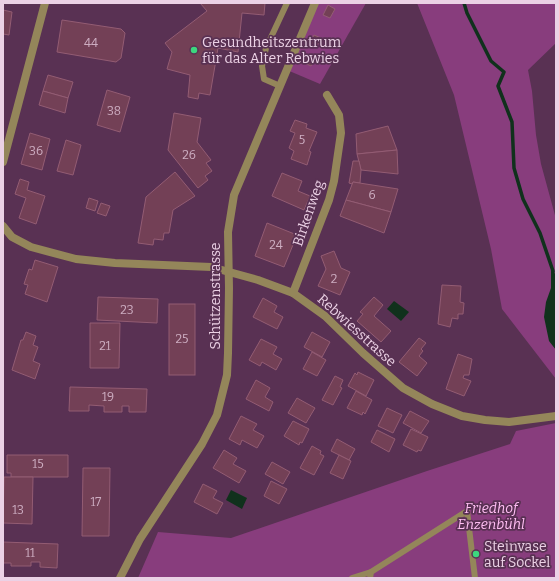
<svg xmlns="http://www.w3.org/2000/svg" width="559" height="581" font-family="Bitter,serif">
<style>
.green{fill:#883d7d}
.water{fill:#10311c}
.lines{fill:none;stroke-linecap:round;stroke-linejoin:round}
.stream{stroke:#10311c;stroke-width:3.5}
.building{fill:#734056;stroke:#935c73}
.lane{stroke:#94865a;stroke-width:6}
.street{stroke:#94865a;stroke-width:8}
.poi-dot{fill:#3cd77e;stroke:#593153;stroke-width:1.5}
.labels{text-anchor:middle;stroke-width:3.5;stroke-linejoin:round;paint-order:stroke}
.number-label{font-size:12px;fill:#cdadc1}
.poi-label{font-size:14px;fill:#ebd1e5;stroke:#593153;text-anchor:start}
.street-label{font-size:14px;fill:#ebd1e5;stroke:#593153}
.park-label{font-size:14px;font-style:italic;fill:#ffbdf3;stroke:#593153}
</style>
<rect width="100%" height="100%" fill="#593153"/>
<g class="green">
<path d="M 315,3 L 366,3 L 320,84 L 287,70 Z"/>
<path d="M 417,3 L 556,3 L 556,43 L 528,70 L 532,91 L 536,135 L 541,164 L 556,219 L 556,379 L 502,309 L 491,249 L 454,95 Z"/>
<path d="M 556,423 L 556,578 L 138,578 L 158,532 L 231,538 L 427,471 L 510,444 L 516,431 Z"/>
</g>
<g class="water">
<path d="M 551,271 L 554,271 L 556,277 L 556,350 L 549,341 L 544,317 L 546,302 L 551,288 Z"/>
<path d="M 394,301 L 409,312 L 401,321 L 387,309 Z"/>
<path d="M 231,490 L 247,498 L 242,509 L 226,500 Z"/>
</g>
<g class="lines">
<path class="stream" d="M 464,3 L 467,13 L 491,61 L 504,72 L 498,86 L 512,122 L 514,168 L 523,199 L 540,233 L 553,271"/>
</g>
<g class="building">
<path d="M 200,3 L 265,3 L 264,15 L 242,13 L 238,52 L 218,48 L 210,95 L 199,93 L 198,99 L 188,97 L 190,75 L 167,69 L 172,52 L 165,43 L 207,11 Z"/>
<path d="M 328,5 L 335,9 L 330,18 L 323,15 Z"/>
<path d="M 3,10 L 12,12 L 9,35 L 3,34 Z"/>
<path d="M 62,20 L 121,29 L 125,33 L 121,58 L 116,62 L 57,52 Z"/>
<path d="M 314,35 L 321,38 L 316,48 L 309,44 Z"/>
<path d="M 306,54 L 315,59 L 311,66 L 302,62 Z"/>
<path d="M 48,75 L 73,82 L 68,98 L 43,91 Z"/>
<path d="M 107,90 L 130,97 L 120,132 L 97,125 Z"/>
<path d="M 43,91 L 68,98 L 65,113 L 39,105 Z"/>
<path d="M 174,113 L 201,118 L 197,142 L 211,160 L 206,163 L 212,171 L 205,176 L 208,180 L 198,188 L 168,150 Z"/>
<path d="M 295,120 L 307,124 L 306,128 L 317,132 L 309,151 L 311,152 L 307,165 L 291,159 L 294,151 L 289,148 L 295,133 L 290,131 Z"/>
<path d="M 388,126 L 397,150 L 357,154 L 356,134 Z"/>
<path d="M 30,133 L 50,139 L 42,170 L 21,164 Z"/>
<path d="M 66,140 L 81,145 L 73,175 L 57,171 Z"/>
<path d="M 397,150 L 398,174 L 361,170 L 357,154 Z"/>
<path d="M 353,161 L 359,161 L 361,170 L 360,183 L 353,182 L 352,184 L 349,183 Z"/>
<path d="M 175,172 L 195,196 L 173,210 L 169,233 L 164,233 L 163,240 L 154,239 L 153,245 L 138,243 L 146,197 Z"/>
<path d="M 282,173 L 302,181 L 298,191 L 310,196 L 304,210 L 272,196 Z"/>
<path d="M 20,179 L 29,182 L 27,190 L 45,196 L 36,224 L 19,218 L 26,198 L 15,194 Z"/>
<path d="M 353,182 L 398,189 L 391,212 L 346,200 Z"/>
<path d="M 89,198 L 98,201 L 95,211 L 86,208 Z"/>
<path d="M 346,200 L 391,212 L 384,233 L 340,216 Z"/>
<path d="M 101,203 L 110,206 L 106,216 L 97,213 Z"/>
<path d="M 267,223 L 297,235 L 284,267 L 255,256 Z"/>
<path d="M 334,251 L 341,268 L 350,272 L 340,295 L 318,286 L 326,269 L 321,256 Z"/>
<path d="M 35,260 L 58,267 L 47,302 L 25,294 L 28,285 L 24,284 L 29,269 L 32,270 Z"/>
<path d="M 442,285 L 461,286 L 460,302 L 464,303 L 463,314 L 458,314 L 458,319 L 452,318 L 450,327 L 438,324 Z"/>
<path d="M 98,297 L 158,299 L 157,323 L 97,320 Z"/>
<path d="M 374,297 L 383,305 L 374,316 L 391,331 L 381,342 L 357,321 L 363,314 L 360,312 Z"/>
<path d="M 263,298 L 277,306 L 274,312 L 283,317 L 277,329 L 253,317 Z"/>
<rect x="169" y="304" width="26" height="71"/>
<path d="M 90,323 L 120,323 L 119,368 L 90,368 Z"/>
<path d="M 26,332 L 36,336 L 33,345 L 38,347 L 33,361 L 40,364 L 35,379 L 12,370 L 21,340 L 23,340 Z"/>
<path d="M 312,332 L 330,342 L 322,357 L 304,347 Z"/>
<path d="M 419,338 L 426,343 L 421,349 L 423,351 L 419,356 L 427,363 L 417,376 L 399,362 Z"/>
<path d="M 261,339 L 277,347 L 273,354 L 282,359 L 276,370 L 262,362 L 260,366 L 249,360 Z"/>
<path d="M 312,352 L 326,360 L 317,376 L 303,369 Z"/>
<path d="M 458,354 L 472,359 L 469,375 L 464,375 L 463,378 L 471,381 L 464,396 L 446,389 Z"/>
<path d="M 358,372 L 374,380 L 366,396 L 348,386 L 355,373 L 357,375 Z"/>
<path d="M 335,376 L 343,380 L 340,387 L 342,388 L 333,405 L 322,400 Z"/>
<path d="M 256,380 L 270,388 L 265,397 L 273,402 L 269,411 L 246,399 Z"/>
<path d="M 70,387 L 147,389 L 146,412 L 129,412 L 129,406 L 122,406 L 122,412 L 104,412 L 104,406 L 89,405 L 89,411 L 69,411 Z"/>
<path d="M 356,391 L 372,400 L 365,414 L 363,412 L 362,415 L 347,408 Z"/>
<path d="M 297,398 L 315,408 L 306,423 L 288,413 Z"/>
<path d="M 387,408 L 402,415 L 393,433 L 378,426 Z"/>
<path d="M 410,411 L 429,421 L 421,433 L 403,423 Z"/>
<path d="M 241,416 L 257,424 L 253,430 L 264,436 L 257,448 L 242,440 L 240,445 L 229,439 Z"/>
<path d="M 293,421 L 309,429 L 302,443 L 300,442 L 299,445 L 284,436 Z"/>
<path d="M 411,429 L 428,437 L 421,451 L 418,450 L 417,452 L 403,445 Z"/>
<path d="M 377,430 L 395,439 L 389,452 L 371,442 Z"/>
<path d="M 337,439 L 355,449 L 349,460 L 331,451 Z"/>
<path d="M 312,446 L 321,451 L 320,454 L 324,456 L 314,475 L 300,468 Z"/>
<path d="M 224,450 L 237,458 L 233,464 L 246,471 L 239,483 L 213,468 Z"/>
<path d="M 7,455 L 68,455 L 68,477 L 11,477 L 11,473 L 7,473 Z"/>
<path d="M 339,455 L 351,461 L 343,479 L 330,473 Z"/>
<path d="M 272,462 L 290,472 L 283,484 L 265,474 Z"/>
<path d="M 83,468 L 110,468 L 109,536 L 82,536 Z"/>
<path d="M 4,477 L 33,477 L 32,524 L 3,523 Z"/>
<path d="M 271,481 L 287,489 L 279,504 L 264,496 Z"/>
<path d="M 203,484 L 217,491 L 213,498 L 223,503 L 217,514 L 194,502 Z"/>
<path d="M 3,542 L 58,544 L 57,568 L 40,567 L 40,562 L 31,562 L 31,566 L 11,566 L 11,563 L 3,563 Z"/>
</g>
<g class="lines">
<g class="lane">
<path d="M 280,86 L 264,79 L 262,66 L 266,48 L 287,3"/>
<path d="M 352,578 L 371,572"/>
<path d="M 370,578 L 371,572 L 467,511 L 475,578"/>
</g>
<g class="street">
<path d="M 3,162 L 45,3"/>
<path d="M 3,226 L 12,237 L 31,247 L 76,259 L 115,263 L 211,267 L 258,280 L 293,293 L 325,316 L 363,353 L 403,388 L 432,404 L 462,416 L 485,420 L 509,422 L 556,416"/>
<path d="M 293,293 L 329,200 L 334,181 L 341,133 L 339,115 L 327,95"/>
<path d="M 120,578 L 140,539 L 202,444 L 217,415 L 227,375 L 228,353 L 229,288 L 228,232 L 234,195 L 315,3"/>
</g>
</g>
<g class="poi-dot">
<circle cx="194" cy="50" r="4"/>
<circle cx="476" cy="554" r="4"/>
</g>
<g class="labels">
<g class="number-label">
<text x="91" y="47">44</text>
<text x="114" y="115">38</text>
<text x="302" y="144">5</text>
<text x="36" y="155">36</text>
<text x="189" y="159">26</text>
<text x="372" y="199">6</text>
<text x="276" y="249">24</text>
<text x="334" y="283">2</text>
<text x="127" y="314">23</text>
<text x="182" y="343">25</text>
<text x="105" y="350">21</text>
<text x="108" y="401">19</text>
<text x="38" y="468">15</text>
<text x="96" y="506">17</text>
<text x="18" y="514">13</text>
<text x="30" y="557">11</text>
</g>
<g class="poi-label">
<text x="202" y="47">Gesundheitszentrum<tspan x="202" dy="16">für das Alter Rebwies</tspan></text>
<text x="484" y="551">Steinvase<tspan x="484" dy="16">auf Sockel</tspan></text>
</g>
<g class="street-label">
<text transform="translate(308 213) rotate(-71)" y="5">Birkenweg</text>
<text transform="translate(215 296) rotate(-90)" y="5">Schützenstrasse</text>
<text transform="translate(357 330) rotate(42)" y="5">Rebwiesstrasse</text>
</g>
<g class="park-label">
<text x="491" y="513">Friedhof<tspan x="491" dy="16">Enzenbühl</tspan></text>
</g>
</g>
<rect width="559" height="581" fill="none" stroke="#ebd1e5" stroke-width="8"/>
</svg>
